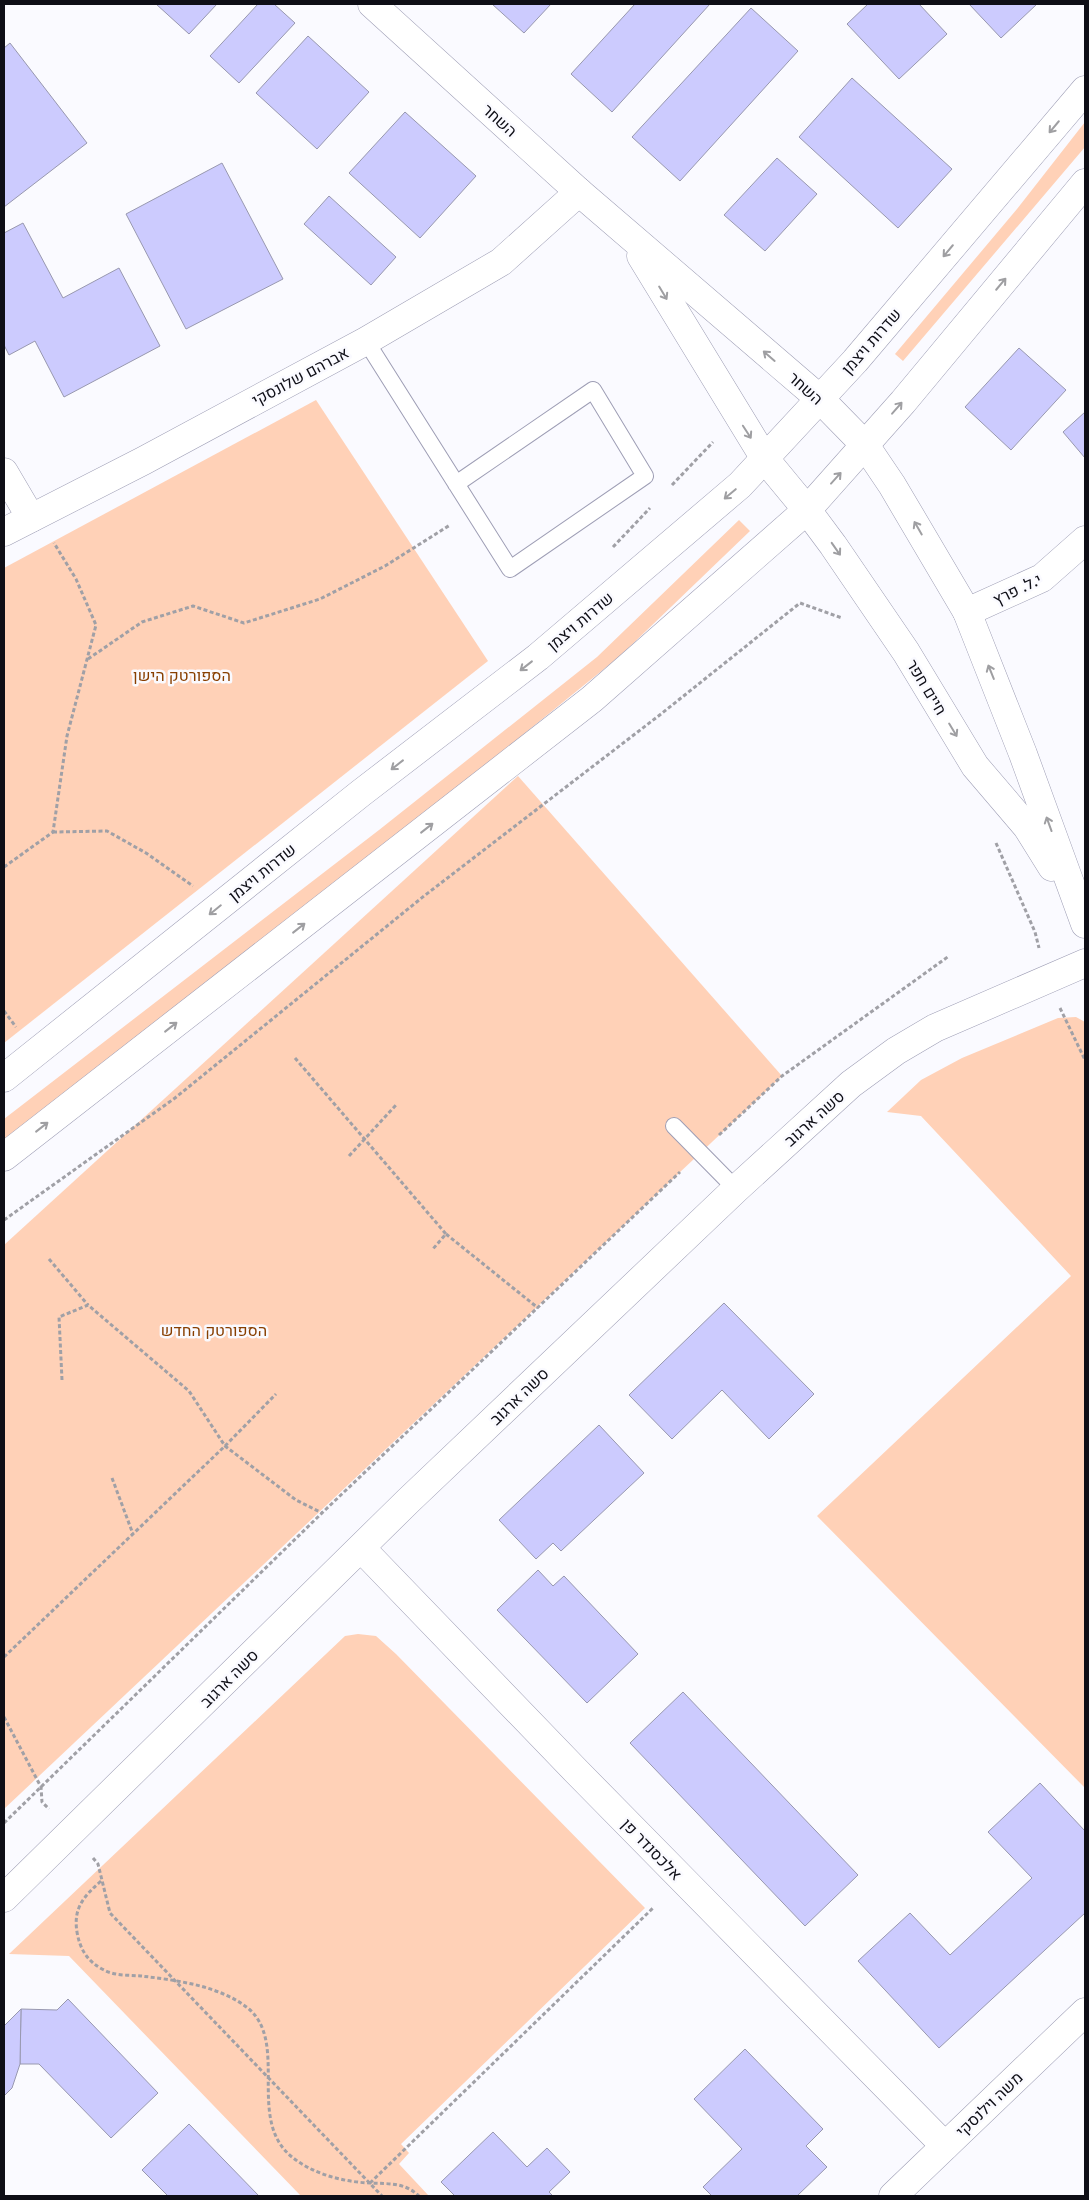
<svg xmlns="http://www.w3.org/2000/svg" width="1089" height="2200" font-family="'Fira Sans',Heebo,sans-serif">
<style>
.green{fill:#ffd1b7}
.building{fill:#cccbfe;stroke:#9898af}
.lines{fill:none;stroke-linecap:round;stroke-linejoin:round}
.lane-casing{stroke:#9e9eb5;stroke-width:18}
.street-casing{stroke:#9e9eb5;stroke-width:29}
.secondary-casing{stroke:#9e9eb5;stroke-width:29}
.path{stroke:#a0a0a6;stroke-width:3;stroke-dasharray:4 2.5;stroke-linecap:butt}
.lane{stroke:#fff;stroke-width:16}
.street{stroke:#fff;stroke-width:28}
.secondary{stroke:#fff;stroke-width:28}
.oneway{stroke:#9f9fa2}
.labels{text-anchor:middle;stroke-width:5;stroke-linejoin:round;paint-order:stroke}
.street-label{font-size:16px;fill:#0e0e16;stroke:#fafaff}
.park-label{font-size:16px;fill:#883f01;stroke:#fafaff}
</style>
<rect width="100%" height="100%" fill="#fafaff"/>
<g class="green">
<path d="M 1085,122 L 1085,147 L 903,361 L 895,354 L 1017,209 Z"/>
<path d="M 316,400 L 488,661 L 4,1043 L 4,568 Z"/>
<path d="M 739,520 L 750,531 L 620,656 L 336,886 L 4,1142 L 4,1119 L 379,830 L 597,657 Z"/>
<path d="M 518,776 L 782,1076 L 4,1809 L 4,1245 Z"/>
<path d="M 1076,1017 L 1085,1022 L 1085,1788 L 817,1516 L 1071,1276 L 921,1116 L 887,1112 L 921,1080 L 962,1058 L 1058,1018 Z"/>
<path d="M 358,1634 L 376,1636 L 396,1654 L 645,1908 L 401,2144 L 409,2153 L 399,2164 L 429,2196 L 301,2196 L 69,1956 L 9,1954 L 345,1636 Z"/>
</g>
<g class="building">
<path d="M 156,4 L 217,4 L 189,34 Z"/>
<path d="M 258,4 L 274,4 L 295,23 L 239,83 L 210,56 Z"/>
<path d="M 492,4 L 551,4 L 524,33 Z"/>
<path d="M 635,4 L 710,4 L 612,112 L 571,74 Z"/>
<path d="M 868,4 L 919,4 L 947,34 L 899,79 L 847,24 Z"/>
<path d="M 969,4 L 1037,4 L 1001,38 Z"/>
<path d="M 751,8 L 798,51 L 680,181 L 632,137 Z"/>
<path d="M 308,36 L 369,92 L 317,149 L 256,93 Z"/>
<path d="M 10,43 L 87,143 L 4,207 L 4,48 Z"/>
<path d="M 852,78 L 952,169 L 898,228 L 799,137 Z"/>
<path d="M 405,112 L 476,176 L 420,238 L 349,173 Z"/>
<path d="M 777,158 L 817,194 L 765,251 L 724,215 Z"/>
<path d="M 222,163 L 283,279 L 186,329 L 126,214 Z"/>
<path d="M 329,196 L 396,257 L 371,285 L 304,224 Z"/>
<path d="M 23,223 L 63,298 L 119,268 L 160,346 L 64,397 L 35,341 L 9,355 L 4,345 L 4,233 Z"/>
<path d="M 1019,348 L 1066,390 L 1011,450 L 965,407 Z"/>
<path d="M 1085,412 L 1085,458 L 1063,432 Z"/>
<path d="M 724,1303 L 814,1394 L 769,1439 L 722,1390 L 672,1439 L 629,1395 Z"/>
<path d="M 599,1425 L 644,1473 L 561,1551 L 553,1543 L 536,1559 L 499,1520 Z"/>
<path d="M 538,1570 L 553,1586 L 564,1576 L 638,1654 L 587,1703 L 497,1610 Z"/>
<path d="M 683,1692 L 858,1875 L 805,1926 L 630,1743 Z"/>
<path d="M 1040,1783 L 1085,1831 L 1085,1913 L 939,2048 L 858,1961 L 910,1913 L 950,1955 L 1032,1878 L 988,1832 Z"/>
<path d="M 68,1999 L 158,2093 L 111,2138 L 39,2064 L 20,2064 L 21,2009 L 57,2010 Z"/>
<path d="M 21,2009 L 20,2064 L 12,2088 L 4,2096 L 4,2026 Z"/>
<path d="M 745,2049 L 823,2129 L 806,2146 L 827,2167 L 797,2196 L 712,2196 L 703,2187 L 742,2149 L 694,2099 Z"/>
<path d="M 189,2124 L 259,2196 L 168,2196 L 142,2170 Z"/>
<path d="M 493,2132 L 527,2167 L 547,2148 L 570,2172 L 549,2192 L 553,2196 L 455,2196 L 441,2182 Z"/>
</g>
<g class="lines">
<defs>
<g id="lane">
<path d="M 366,341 C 414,417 462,493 510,569 L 645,476 L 593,390 L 456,484"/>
<path d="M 674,1126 L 736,1189"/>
</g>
<g id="street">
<path d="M 4,472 L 31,518"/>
<path d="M 4,532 L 143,461 L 366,341 L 501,262 L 579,192"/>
<path d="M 967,612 L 1042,578 L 1085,540"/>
<path d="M 362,1549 L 577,1772 L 945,2146"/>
<path d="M 4,1898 L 408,1501 L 736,1189 L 851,1084 L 896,1051 L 935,1028 L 1085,963"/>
<path d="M 893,2196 L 1085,2012"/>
</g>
<g id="secondary">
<path d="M 372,4 L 579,192 L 820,399 L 865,445 L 892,485 L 967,612 L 1023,754 L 1085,924"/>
<path d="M 641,256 L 765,459 L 807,510 L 833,545 L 906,652 L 975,766 L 1027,827 L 1052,867"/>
<path d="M 4,1078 L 361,793 L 538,657 L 740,485 L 855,361 L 1085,90"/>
<path d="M 4,1157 L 592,699 L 807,510 L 903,402 L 1085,183"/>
</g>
</defs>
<use href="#lane" class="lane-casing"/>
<use href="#street" class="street-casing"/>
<use href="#secondary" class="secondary-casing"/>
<g class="path">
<path d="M 672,485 L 713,442"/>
<path d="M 613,547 L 650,508"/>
<path d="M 88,659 L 142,622 L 193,606 L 244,623 L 320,599 L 385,566 L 450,525"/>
<path d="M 53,832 L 107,831 L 146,853 L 193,886"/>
<path d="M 996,843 L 1035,932 L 1039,948"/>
<path d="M 4,867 L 53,832 L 67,736 L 96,625 L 76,579 L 54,543"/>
<path d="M 1060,1008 L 1085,1060"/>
<path d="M 4,1011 L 16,1027"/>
<path d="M 295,1058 L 446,1234 L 432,1250"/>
<path d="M 719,1135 L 782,1076 L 949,956"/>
<path d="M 349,1156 L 396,1105"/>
<path d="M 4,1220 L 175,1098 L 424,896 L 661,714 L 800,603 L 842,618"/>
<path d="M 446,1234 L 538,1308"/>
<path d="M 49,1259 L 88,1305"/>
<path d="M 62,1380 L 59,1317 L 88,1305 L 189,1391 L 225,1446 L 296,1500 L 322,1513"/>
<path d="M 112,1478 L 133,1534"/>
<path d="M 4,1657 L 225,1446 L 276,1394"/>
<path d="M 4,1717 L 41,1787 L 42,1802 L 49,1809"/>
<path d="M 4,1823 L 322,1513 L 680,1172"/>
<path d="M 93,1858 L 98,1864 L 110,1913 L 382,2196"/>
<path d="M 101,1881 C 84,1896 73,1908 77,1932 C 80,1950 88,1962 104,1970 C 115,1976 129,1975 141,1976 C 176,1980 221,1986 249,2009 C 289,2044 246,2120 292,2157 C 313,2174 343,2182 370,2183 C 389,2184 404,2182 419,2196"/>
<path d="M 370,2183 L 653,1908"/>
</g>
<use href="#lane" class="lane"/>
<use href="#street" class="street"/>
<use href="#secondary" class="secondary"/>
</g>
<defs><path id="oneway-shaft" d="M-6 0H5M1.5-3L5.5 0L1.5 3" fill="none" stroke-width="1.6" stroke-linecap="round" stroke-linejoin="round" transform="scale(1.25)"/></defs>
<g class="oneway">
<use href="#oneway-shaft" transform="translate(1054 127) rotate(130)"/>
<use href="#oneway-shaft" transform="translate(948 251) rotate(130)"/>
<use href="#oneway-shaft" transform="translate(1001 284) rotate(-50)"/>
<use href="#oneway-shaft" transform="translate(663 293) rotate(59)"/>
<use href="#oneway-shaft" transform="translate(769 356) rotate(-139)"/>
<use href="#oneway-shaft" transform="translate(897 408) rotate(-49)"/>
<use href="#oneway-shaft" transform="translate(747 432) rotate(57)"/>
<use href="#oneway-shaft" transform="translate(836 478) rotate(-48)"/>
<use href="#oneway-shaft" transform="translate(730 494) rotate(140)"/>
<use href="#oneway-shaft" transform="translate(918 528) rotate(-120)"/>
<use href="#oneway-shaft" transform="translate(836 549) rotate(55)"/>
<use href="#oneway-shaft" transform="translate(526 666) rotate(142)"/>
<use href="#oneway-shaft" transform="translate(991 672) rotate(-112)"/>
<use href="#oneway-shaft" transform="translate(953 730) rotate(59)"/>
<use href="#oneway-shaft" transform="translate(397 765) rotate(142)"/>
<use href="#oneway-shaft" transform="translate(1049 824) rotate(-110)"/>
<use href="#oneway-shaft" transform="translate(427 828) rotate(-38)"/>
<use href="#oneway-shaft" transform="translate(215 910) rotate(141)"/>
<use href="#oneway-shaft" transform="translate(299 928) rotate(-38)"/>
<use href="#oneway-shaft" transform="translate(171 1027) rotate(-38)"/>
<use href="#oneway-shaft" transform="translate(42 1127) rotate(-38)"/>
</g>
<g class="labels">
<g class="street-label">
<text transform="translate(500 120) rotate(42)" y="6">השחר</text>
<text transform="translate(871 341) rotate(-49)" y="6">שדרות ויצמן</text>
<text transform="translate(300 376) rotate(-28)" y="6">אברהם שלונסקי</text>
<text transform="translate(806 388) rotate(42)" y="6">השחר</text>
<text transform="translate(1017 589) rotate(-26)" y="6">י.ל. פרץ</text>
<text transform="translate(580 621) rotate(-40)" y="6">שדרות ויצמן</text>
<text transform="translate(927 687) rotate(59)" y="6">חיים חפר</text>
<text transform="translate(262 872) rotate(-39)" y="6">שדרות ויצמן</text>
<text transform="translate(814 1118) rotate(-42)" y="6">סשה ארגוב</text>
<text transform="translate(519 1396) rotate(-44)" y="6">סשה ארגוב</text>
<text transform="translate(229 1678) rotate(-45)" y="6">סשה ארגוב</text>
<text transform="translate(652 1849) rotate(46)" y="6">אלכסנדר פן</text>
<text transform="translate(989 2104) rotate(-44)" y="6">משה וילנסקי</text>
</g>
<g class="park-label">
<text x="182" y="681">הספורטק הישן</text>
<text x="214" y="1336">הספורטק החדש</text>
</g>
</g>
<rect width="1089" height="2200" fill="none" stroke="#0e0e16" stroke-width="10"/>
</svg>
